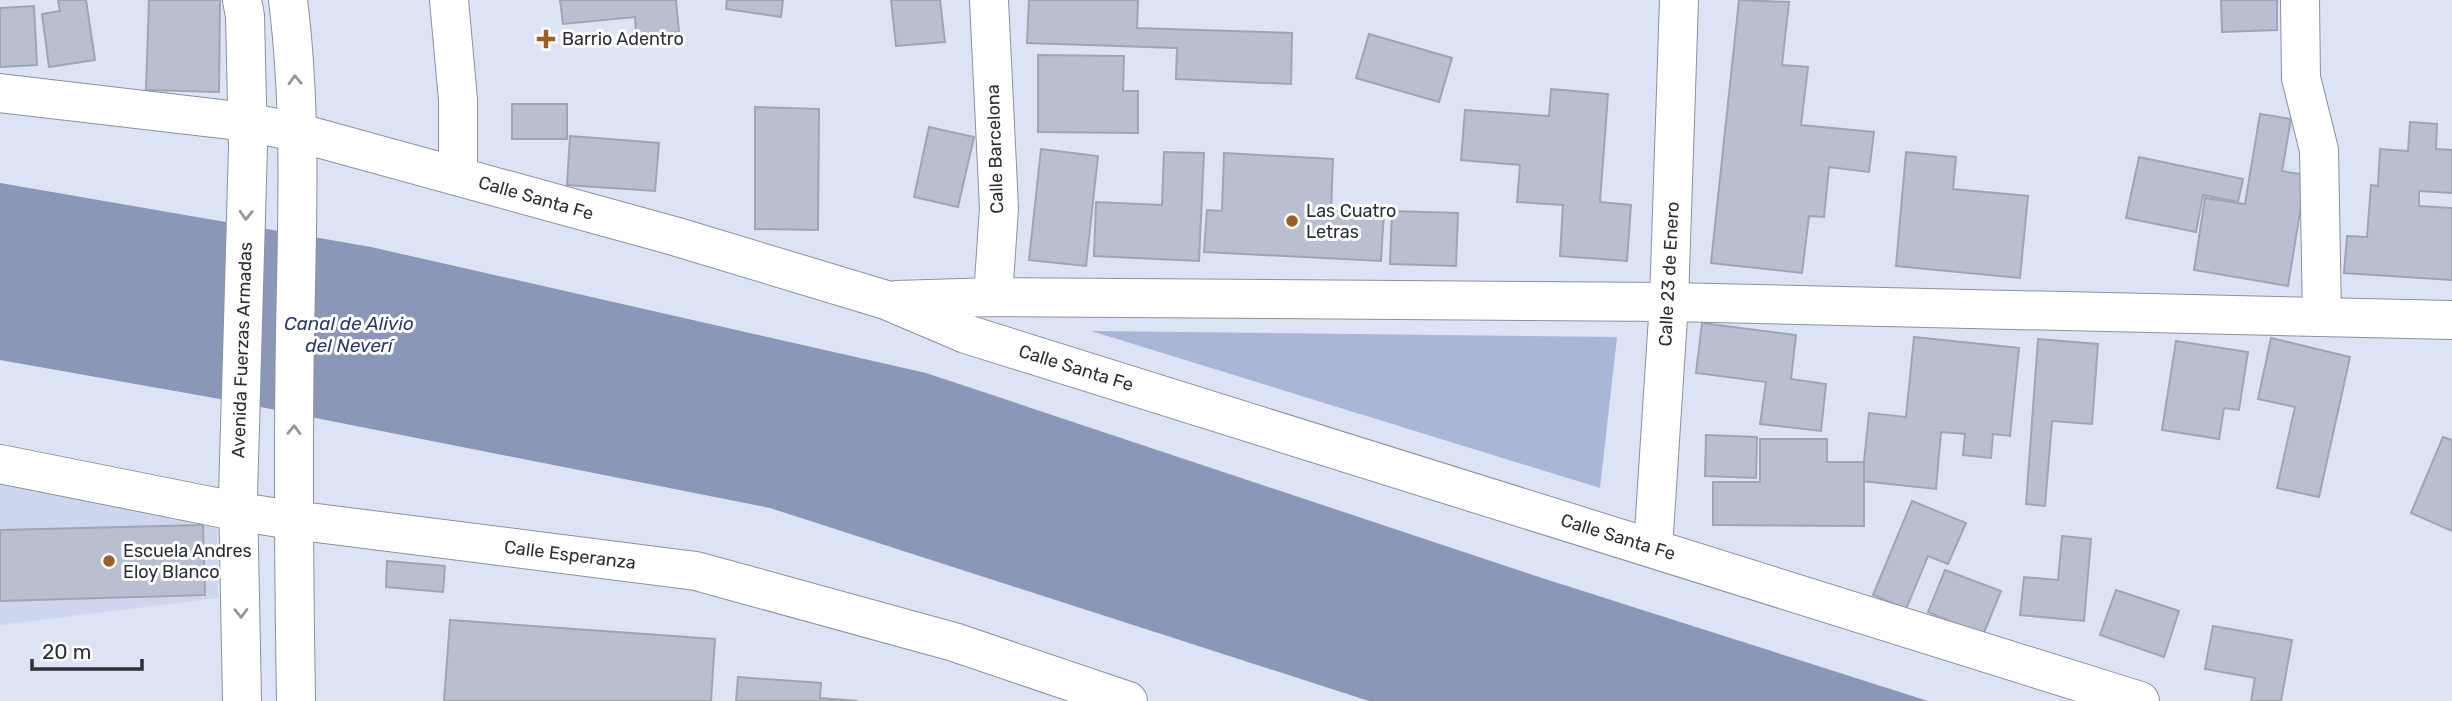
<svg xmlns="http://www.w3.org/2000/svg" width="2452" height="701" font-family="Rubik,sans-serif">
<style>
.built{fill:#cdd6ee}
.green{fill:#a9b6d8}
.water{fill:#8a97b9}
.building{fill:#b9bfd0;stroke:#9ea5b5;stroke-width:2}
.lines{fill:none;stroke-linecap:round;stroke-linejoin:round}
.minor-casing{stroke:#8b91a0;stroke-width:40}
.minor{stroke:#fff;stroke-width:38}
.oneway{stroke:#96979a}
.poi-dot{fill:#9e5f27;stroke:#fff;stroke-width:2.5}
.labels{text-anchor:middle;stroke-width:6;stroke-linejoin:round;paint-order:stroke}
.poi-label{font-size:18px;fill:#2d2f36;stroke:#fff;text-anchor:start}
.street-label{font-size:18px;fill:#2d2f36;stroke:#fff}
.water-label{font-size:19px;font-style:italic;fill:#2c3a68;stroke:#fff}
</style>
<rect width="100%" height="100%" fill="#dce3f4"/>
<path class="built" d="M 0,477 L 217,524 L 218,598 L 0,625 Z"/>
<path class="green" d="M 1091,331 L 1617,337 L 1600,488 Z"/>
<path class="water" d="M 0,183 L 371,247 L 926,373 L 1542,578 L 1928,701 L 1369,701 L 770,508 L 220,399 L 0,360 Z"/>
<g class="building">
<path d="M 58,0 L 86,0 L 95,60 L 49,67 L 42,14 L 60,11 Z"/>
<path d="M 149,0 L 220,0 L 219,92 L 146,90 Z"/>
<path d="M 560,0 L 676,0 L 679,32 L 636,36 L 635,17 L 563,24 Z"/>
<path d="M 727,0 L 783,0 L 781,17 L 726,9 Z"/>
<path d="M 891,0 L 940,0 L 945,42 L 896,46 Z"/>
<path d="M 1029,0 L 1138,0 L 1137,28 L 1292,33 L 1291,84 L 1176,79 L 1177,48 L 1027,43 Z"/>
<path d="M 1739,0 L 1789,2 L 1782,65 L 1808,67 L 1801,125 L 1874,132 L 1869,172 L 1829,167 L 1824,217 L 1809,216 L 1802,273 L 1711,263 Z"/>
<path d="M 2221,0 L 2277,0 L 2277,30 L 2222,32 Z"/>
<path d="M 34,6 L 37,65 L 0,67 L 0,8 Z"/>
<path d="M 1369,34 L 1452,58 L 1439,102 L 1356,78 Z"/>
<path d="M 1038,55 L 1124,56 L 1123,91 L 1138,91 L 1138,133 L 1038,132 Z"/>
<path d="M 1551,89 L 1608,94 L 1600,202 L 1631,205 L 1627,261 L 1560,256 L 1563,205 L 1517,202 L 1520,165 L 1461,160 L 1465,110 L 1549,116 Z"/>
<rect x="512" y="104" width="55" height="35"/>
<path d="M 755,107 L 819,109 L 818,230 L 755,229 Z"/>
<path d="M 2260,114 L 2291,119 L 2282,171 L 2306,175 L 2288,286 L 2194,270 L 2205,198 L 2245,204 Z"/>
<path d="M 2410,122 L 2437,124 L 2436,149 L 2452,150 L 2452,193 L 2419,191 L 2419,206 L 2452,208 L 2452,280 L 2344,273 L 2347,236 L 2367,237 L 2371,185 L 2378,186 L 2380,149 L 2408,151 Z"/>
<path d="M 929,127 L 974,137 L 958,207 L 914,197 Z"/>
<path d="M 570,136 L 659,143 L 655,191 L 567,185 Z"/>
<path d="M 1041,149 L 1098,156 L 1086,266 L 1029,260 Z"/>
<path d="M 1164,152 L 1204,153 L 1199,261 L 1094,256 L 1096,202 L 1162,205 Z"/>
<path d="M 1906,152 L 1956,157 L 1953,189 L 2028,196 L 2020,278 L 1896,266 Z"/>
<path d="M 1224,153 L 1333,159 L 1331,210 L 1384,212 L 1381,261 L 1204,252 L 1207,210 L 1222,211 Z"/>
<path d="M 2139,157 L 2243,179 L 2238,202 L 2203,195 L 2196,232 L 2126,218 Z"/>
<path d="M 1392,211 L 1458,213 L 1456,266 L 1390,264 Z"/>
<path d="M 1702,323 L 1796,335 L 1791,379 L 1826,384 L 1821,431 L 1760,424 L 1766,382 L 1696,373 Z"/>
<path d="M 1914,337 L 2019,348 L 2010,436 L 1993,434 L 1991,458 L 1963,455 L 1965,434 L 1941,432 L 1936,489 L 1862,481 L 1869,413 L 1906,417 Z"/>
<path d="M 2271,338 L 2350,357 L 2319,497 L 2277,488 L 2295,407 L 2258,399 Z"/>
<path d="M 2038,339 L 2098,344 L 2092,424 L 2052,421 L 2045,506 L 2026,504 Z"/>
<path d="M 2176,341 L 2248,352 L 2239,410 L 2224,408 L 2219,439 L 2162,430 Z"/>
<path d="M 1706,435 L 1757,437 L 1756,478 L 1705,476 Z"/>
<path d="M 2443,437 L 2452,440 L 2452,531 L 2411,513 Z"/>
<path d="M 1760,439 L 1827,439 L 1827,462 L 1864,462 L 1864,526 L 1713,525 L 1713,482 L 1760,482 Z"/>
<path d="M 1912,501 L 1966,523 L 1948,564 L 1928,556 L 1906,609 L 1873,595 Z"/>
<path d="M 203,525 L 205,595 L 0,601 L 0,530 Z"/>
<path d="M 2062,536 L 2091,539 L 2084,621 L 2020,615 L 2024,577 L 2058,580 Z"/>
<path d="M 387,561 L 445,566 L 443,592 L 386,587 Z"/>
<path d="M 1945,570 L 2001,591 L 1983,635 L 1928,612 Z"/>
<path d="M 2116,590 L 2179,611 L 2164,657 L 2100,635 Z"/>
<path d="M 450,620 L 715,639 L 711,701 L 444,701 Z"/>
<path d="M 2213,626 L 2292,640 L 2281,701 L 2251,701 L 2255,678 L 2205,669 Z"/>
<path d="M 738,677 L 821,683 L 820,698 L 858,701 L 736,701 Z"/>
</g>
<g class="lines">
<defs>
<g id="minor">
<path d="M 242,0 L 245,16 L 248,147 L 238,496 L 242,701"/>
<path d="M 288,0 C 302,111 297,223 295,334 C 293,457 294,579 296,701"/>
<path d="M 449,0 L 458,100 L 458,176"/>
<path d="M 989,0 L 999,208 L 993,297"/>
<path d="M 2300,0 L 2301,78 L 2319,150 L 2322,317"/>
<path d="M 0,93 L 247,122 L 296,132 L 674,236 L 886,300 L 966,334 L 2140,701"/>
<path d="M 897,300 L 993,297 L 1669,302 L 2452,320"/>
<path d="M 0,464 L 240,512 L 293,520 L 696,571 L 954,642 L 1128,701"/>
<path d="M 1653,548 L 1669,302 L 1679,0"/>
</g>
</defs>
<use href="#minor" class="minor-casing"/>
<use href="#minor" class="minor"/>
</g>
<defs><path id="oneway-chevron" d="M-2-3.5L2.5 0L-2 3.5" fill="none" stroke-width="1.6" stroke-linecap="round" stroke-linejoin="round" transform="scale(1.75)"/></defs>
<g class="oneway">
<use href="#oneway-chevron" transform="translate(295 80) rotate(-92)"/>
<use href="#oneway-chevron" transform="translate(246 215) rotate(92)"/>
<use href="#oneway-chevron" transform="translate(294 430) rotate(-89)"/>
<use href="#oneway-chevron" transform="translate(241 613) rotate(89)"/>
</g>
<g class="poi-dot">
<path d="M542.5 28.5h7v7h7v7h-7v7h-7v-7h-7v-7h7z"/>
<circle cx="1292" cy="221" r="7"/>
<circle cx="109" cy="561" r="7"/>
</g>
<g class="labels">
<g class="poi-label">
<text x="562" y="45">Barrio Adentro</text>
<text x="1306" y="217">Las Cuatro<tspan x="1306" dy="21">Letras</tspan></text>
<text x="123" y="557">Escuela Andres<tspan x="123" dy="21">Eloy Blanco</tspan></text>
</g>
<g class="street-label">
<text transform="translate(995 149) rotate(-92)" y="6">Calle Barcelona</text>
<text transform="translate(536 198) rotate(16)" y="6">Calle Santa Fe</text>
<text transform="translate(1669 274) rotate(-87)" y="6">Calle 23 de Enero</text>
<text transform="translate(242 350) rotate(-88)" y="6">Avenida Fuerzas Armadas</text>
<text transform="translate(1076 368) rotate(17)" y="6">Calle Santa Fe</text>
<text transform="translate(1618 537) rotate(17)" y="6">Calle Santa Fe</text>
<text transform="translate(570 555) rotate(7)" y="6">Calle Esperanza</text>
</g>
<g class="water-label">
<text x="349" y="330">Canal de Alivio<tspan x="349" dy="22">del Neverí</tspan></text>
</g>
</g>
<path d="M32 659v10h110v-10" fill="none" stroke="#2d2f36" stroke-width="3.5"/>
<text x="42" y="659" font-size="21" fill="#2d2f36" stroke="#ffffff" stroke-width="5" paint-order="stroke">20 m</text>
</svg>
